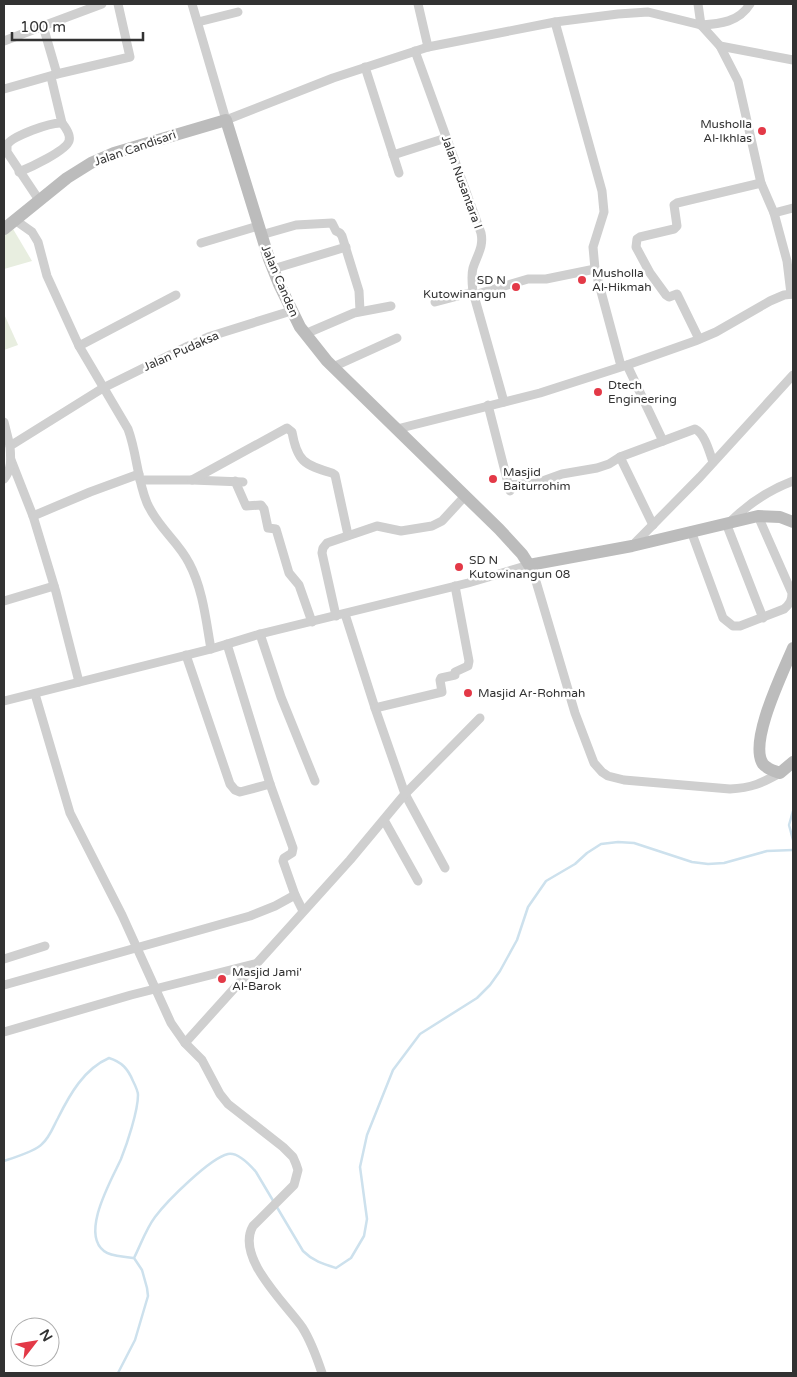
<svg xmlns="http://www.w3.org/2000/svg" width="797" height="1377" font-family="'Varela Round',sans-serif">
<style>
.green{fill:#e8eee0}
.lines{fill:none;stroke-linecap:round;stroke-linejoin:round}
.stream{stroke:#cde1ed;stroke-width:2.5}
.street{stroke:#cfcfcf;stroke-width:9}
.secondary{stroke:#bcbcbc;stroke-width:12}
.poi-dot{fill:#e33947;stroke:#fff;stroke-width:2}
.labels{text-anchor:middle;stroke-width:5;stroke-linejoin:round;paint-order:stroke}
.poi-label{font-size:12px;fill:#323232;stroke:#fff;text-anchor:start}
.street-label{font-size:12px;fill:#323232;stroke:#fff}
</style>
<rect width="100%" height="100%" fill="#fff"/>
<g class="green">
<path d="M 13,229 L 32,261 L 4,269 L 4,235 Z"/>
<path d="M 4,314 L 18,345 L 4,350 Z"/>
</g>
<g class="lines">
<g class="stream">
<path d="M 793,811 L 789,825 L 793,840"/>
<path d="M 4,1161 C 13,1158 36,1151 42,1144 C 50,1137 53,1127 58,1118 C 70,1094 84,1069 109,1058 C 122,1062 128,1069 133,1081 C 135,1085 138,1091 138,1095 C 138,1111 127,1144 121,1159 C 112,1179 80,1233 104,1251 C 111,1257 124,1256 133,1258"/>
<path d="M 118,1373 L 135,1340 L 148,1296 L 147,1288 L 142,1270 L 134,1258 C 141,1244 146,1229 155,1217 C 167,1201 210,1158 228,1154 C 238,1152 250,1165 256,1172 L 303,1251 C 313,1261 323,1264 336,1268 L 351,1258 L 364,1236 L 367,1219 L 360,1167 L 367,1135 L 393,1070 L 420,1034 L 477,998 L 490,985 L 500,971 L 517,940 L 528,907 L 546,881 L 575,864 L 587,853 L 601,844 L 618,842 L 634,843 L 692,862 L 708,864 L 724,863 L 767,851 L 793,850"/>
</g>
<g class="street">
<path d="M 192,4 L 226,120 L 333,78 L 428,47 L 555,22 L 618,14 L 648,12 L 701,25 L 720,46 L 738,81 L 761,183 L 774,213 L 787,261 L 791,294"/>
<path d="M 418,4 L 428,47"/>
<path d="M 698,4 L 701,25 C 720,24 739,22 750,4"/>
<path d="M 198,22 L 238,12"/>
<path d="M 555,22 L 602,191 L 604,212 L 593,247 L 595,269 L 621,366"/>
<path d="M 4,41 L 43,26"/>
<path d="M 720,46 L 793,60"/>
<path d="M 415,51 L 481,233 C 484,247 477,255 473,268 C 471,276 472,283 473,292 L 504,402"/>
<path d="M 365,67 L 399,173"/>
<path d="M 57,74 L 43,26 L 102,4"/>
<path d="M 4,89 L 57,74 L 130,57 L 118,4"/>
<path d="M 393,155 L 446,138"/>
<path d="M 19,172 C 29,168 66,151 69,141 C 71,135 66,128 62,123"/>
<path d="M 39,200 L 7,152 L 7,145 C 12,136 51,122 62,123 L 51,77"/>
<path d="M 774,213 L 793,208"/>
<path d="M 15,220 L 32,232 L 38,242 L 47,276 L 79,346 L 128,429 C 137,453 137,479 147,503 C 158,528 178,541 189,563 C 203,589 206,621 211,649"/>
<path d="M 261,235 L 296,225 L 332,223 L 336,231 L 340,233 L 342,236 L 359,291 L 360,311"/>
<path d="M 201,243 L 258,226"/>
<path d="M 273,269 L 346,247"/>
<path d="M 474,295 L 528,279 L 546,279 L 595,269"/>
<path d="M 435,302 L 473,292"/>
<path d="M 305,334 L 354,313 L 391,306"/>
<path d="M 699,339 L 677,294 L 669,297 L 666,295 L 650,273 L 636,247 L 637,239 L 640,237 L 674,229 L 677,226 L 674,205 L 677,203 L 761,183"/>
<path d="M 79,346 L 176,295"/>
<path d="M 627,365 L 663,441 L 620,457 L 653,525"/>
<path d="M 333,367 L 397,338"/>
<path d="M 488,405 L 510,491"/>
<path d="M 4,422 L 10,446"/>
<path d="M 397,429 L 540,393 L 627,365 L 695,341 L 716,332 L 770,301 L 784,295 L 793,294"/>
<path d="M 663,441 L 695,429 C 705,434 709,451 713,462"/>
<path d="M 11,460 L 33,516 L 56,592 L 79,682"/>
<path d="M 4,479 C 12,469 11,459 10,446 L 103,388 L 188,346 L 208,337 L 291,311"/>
<path d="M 140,480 L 192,480 L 243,482"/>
<path d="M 192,480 L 287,428 L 292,432 C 297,461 304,465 332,473 L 335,475 L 348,535"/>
<path d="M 235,481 L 246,506 L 261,505 L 264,509 L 268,528 L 276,529 L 289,573 L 299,585 L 312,622"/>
<path d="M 508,485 L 537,483 L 562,474 L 597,468 L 609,464 L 620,457"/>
<path d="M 33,516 L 90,492 L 139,474"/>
<path d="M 730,522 C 748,504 769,490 793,481"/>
<path d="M 726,523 L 763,618"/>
<path d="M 691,531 L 723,618 L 733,626 L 740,626 L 784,609 C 790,604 792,600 792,593 L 758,516"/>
<path d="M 632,546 L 700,477 L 793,375"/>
<path d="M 4,601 L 54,586"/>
<path d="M 345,614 L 375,708 L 405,794 L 445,868"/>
<path d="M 336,616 L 322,553 L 323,548 L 327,543 L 377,526 L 401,531 L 432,526 L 442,521 L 465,496"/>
<path d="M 260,634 L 281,697 L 315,781"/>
<path d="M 227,644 L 270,784 L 293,848 L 292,853 L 284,858 L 283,861 L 295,895 L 303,911"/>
<path d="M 186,655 L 230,784 L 235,790 L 240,792 L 270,784"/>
<path d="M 35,694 L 70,813 L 122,915 L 171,1023 L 185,1043 L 202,1060 L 220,1094 L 228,1104 L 283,1147 L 293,1157 L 296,1164 L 298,1170 L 294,1185 L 253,1226 C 235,1257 285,1303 302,1327 C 311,1341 317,1358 322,1373"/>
<path d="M 4,701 L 211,649 L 260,634 L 468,583 L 529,565 L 535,578 L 575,713 L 594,763 L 602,772 L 608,776 L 624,780 L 730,789 C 752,788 762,783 780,773"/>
<path d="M 375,708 L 442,692 L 440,680 L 441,678 L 455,675 L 455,672 L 468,666 L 469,661 L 455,586"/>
<path d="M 384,820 L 418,881"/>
<path d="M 4,959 L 45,946"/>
<path d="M 4,985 L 250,916 L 275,906 L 295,895"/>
<path d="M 4,1032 L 131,995 L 254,964"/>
<path d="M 185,1043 L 350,860 L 405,794 L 480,718"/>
</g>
<g class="secondary">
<path d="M 4,229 L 67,178 L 91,163 L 114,153 L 226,120 L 269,259 L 279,284 L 300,327 L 327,361 L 499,529 L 522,554 L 529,565 L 632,546 L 758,516 L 780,517 L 793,522"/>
<path d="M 793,648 C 784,670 748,742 763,764 C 767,769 774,771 780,773 L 793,762"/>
</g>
</g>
<g class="poi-dot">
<circle cx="762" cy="131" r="5"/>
<circle cx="582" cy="280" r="5"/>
<circle cx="516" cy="287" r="5"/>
<circle cx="598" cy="392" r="5"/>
<circle cx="493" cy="479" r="5"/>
<circle cx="459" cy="567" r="5"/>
<circle cx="468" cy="693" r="5"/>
<circle cx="222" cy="979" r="5"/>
</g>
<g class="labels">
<g class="poi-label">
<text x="752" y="128" text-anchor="end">Musholla<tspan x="752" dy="14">Al-Ikhlas</tspan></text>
<text x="592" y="277">Musholla<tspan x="592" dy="14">Al-Hikmah</tspan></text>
<text x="506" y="284" text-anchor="end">SD N<tspan x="506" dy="14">Kutowinangun</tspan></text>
<text x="608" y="389">Dtech<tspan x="608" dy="14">Engineering</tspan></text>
<text x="503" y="476">Masjid<tspan x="503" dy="14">Baiturrohim</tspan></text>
<text x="469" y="564">SD N<tspan x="469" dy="14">Kutowinangun 08</tspan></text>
<text x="478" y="697">Masjid Ar-Rohmah</text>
<text x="232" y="976">Masjid Jami'<tspan x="232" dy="14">Al-Barok</tspan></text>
</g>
<g class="street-label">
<text transform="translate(135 148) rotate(-19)" y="4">Jalan Candisari</text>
<text transform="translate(462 182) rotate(70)" y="4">Jalan Nusantara I</text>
<text transform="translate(280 281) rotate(67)" y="4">Jalan Canden</text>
<text transform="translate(181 351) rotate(-24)" y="4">Jalan Pudaksa</text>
</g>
</g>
<rect width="797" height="1377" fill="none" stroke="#323232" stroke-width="10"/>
<g transform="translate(35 1342) rotate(59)"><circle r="24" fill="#ffffff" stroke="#adadad"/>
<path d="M0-4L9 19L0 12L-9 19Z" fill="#e33947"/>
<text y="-8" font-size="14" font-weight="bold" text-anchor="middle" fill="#323232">N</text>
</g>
<path d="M12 32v8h131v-8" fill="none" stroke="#323232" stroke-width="2.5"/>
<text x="20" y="32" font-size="15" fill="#323232" stroke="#ffffff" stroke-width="4" paint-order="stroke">100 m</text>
</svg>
